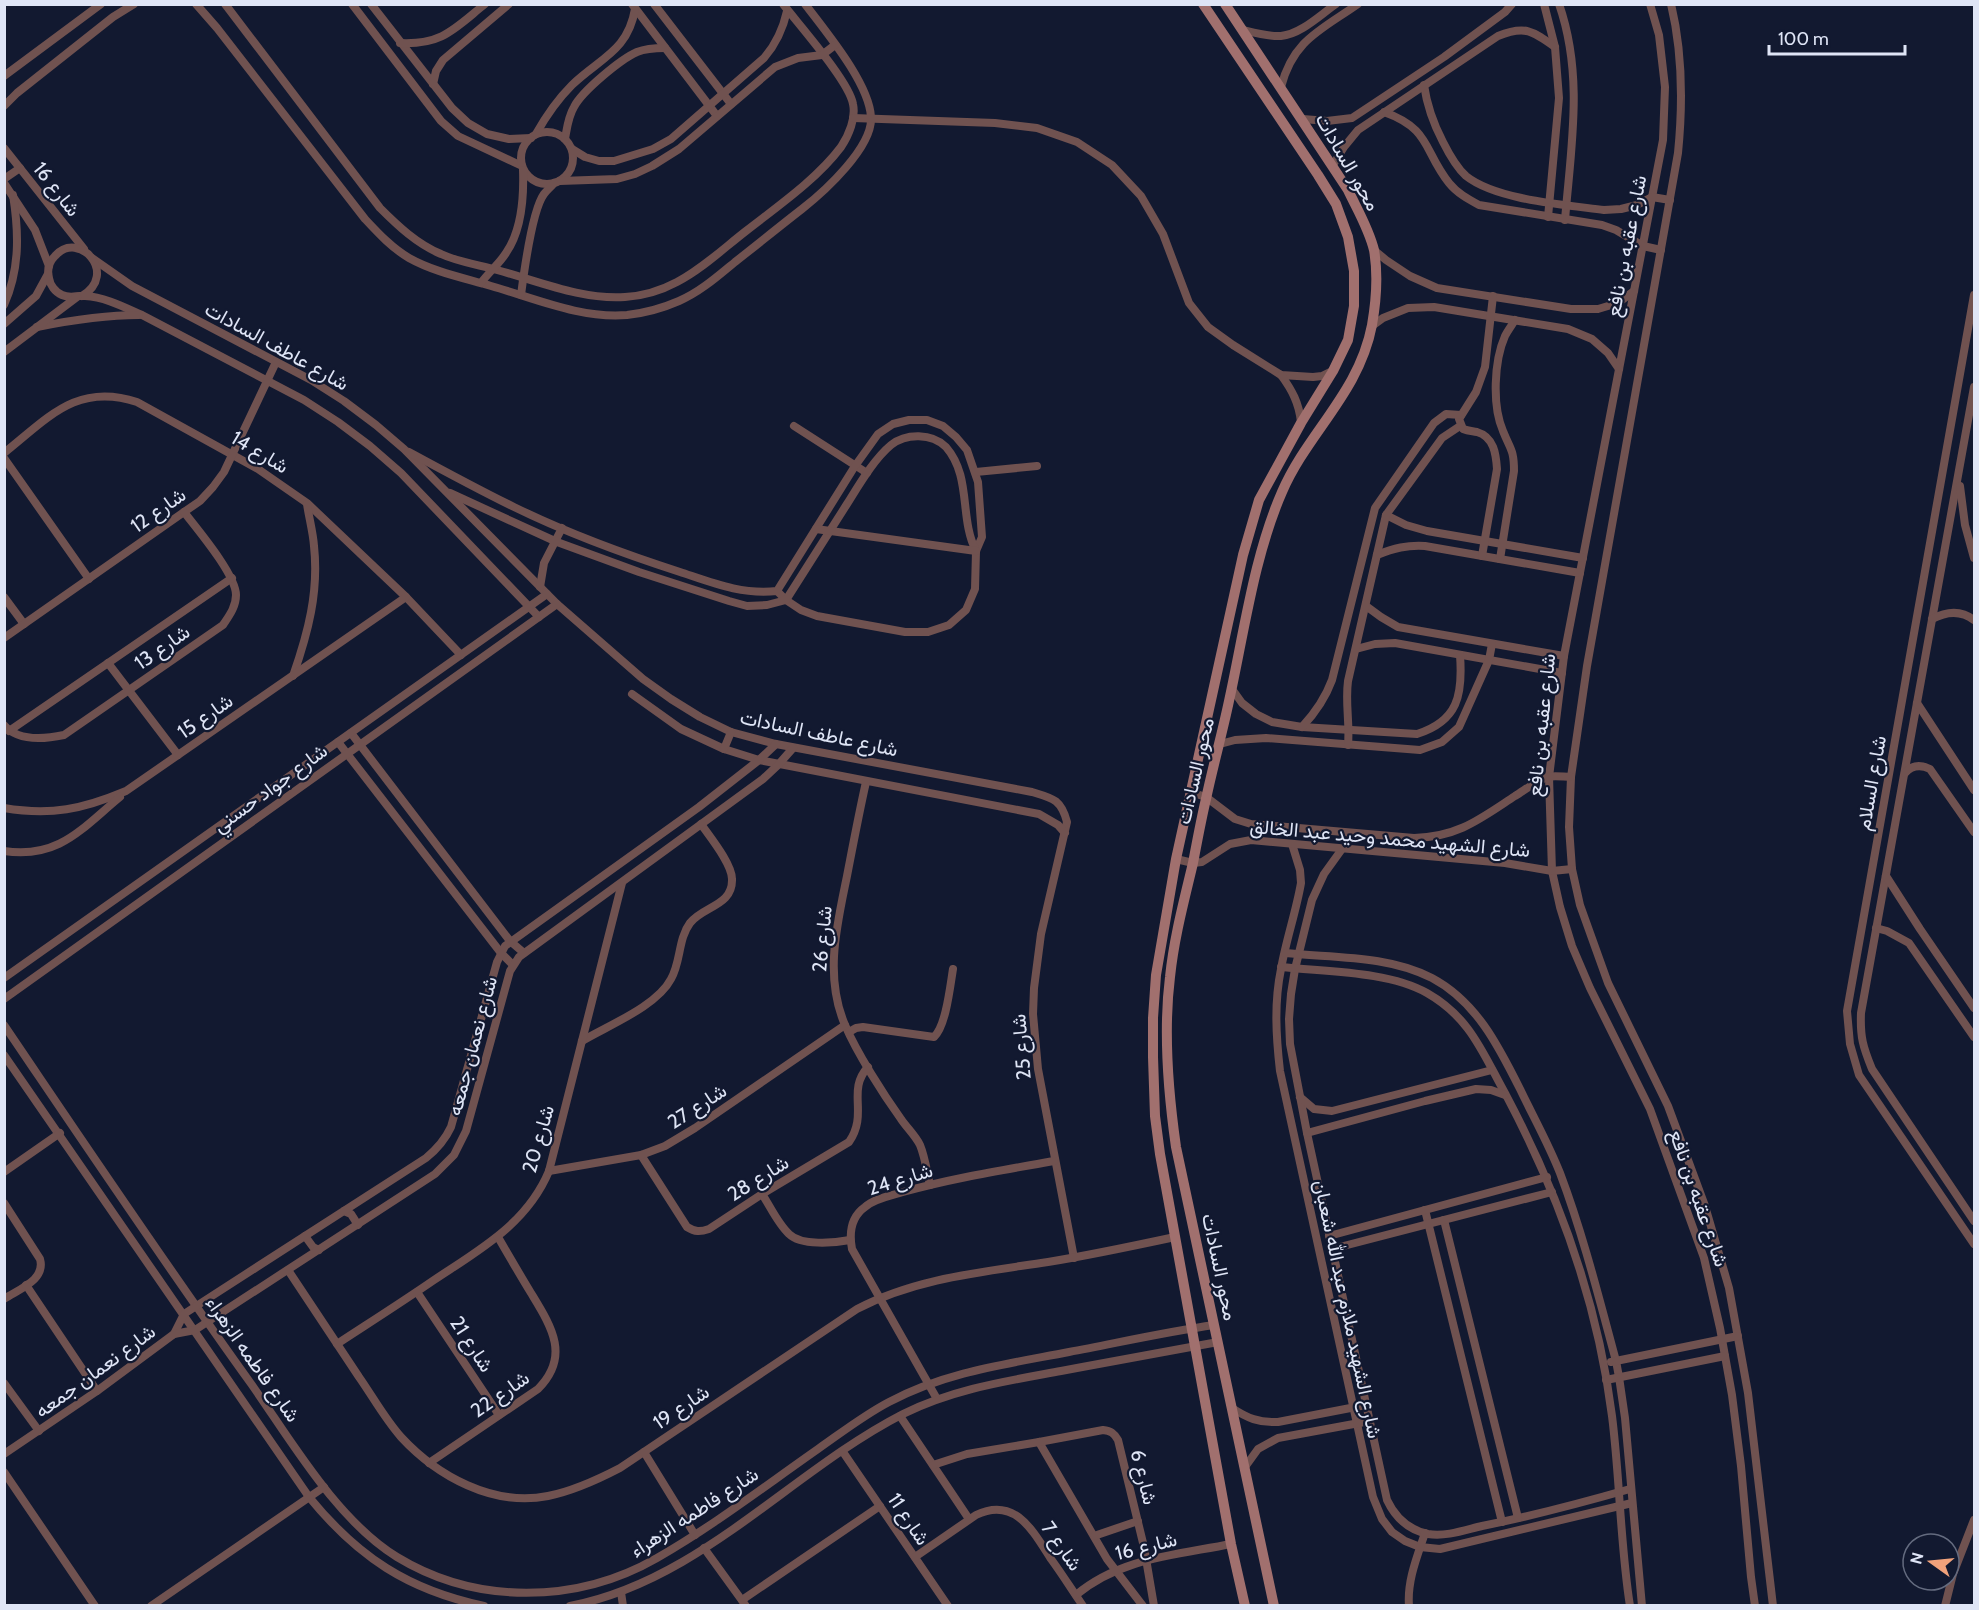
<svg xmlns="http://www.w3.org/2000/svg" width="1979" height="1610" font-family="Cabin,Vazirmatn,sans-serif">
<style>
.lines{fill:none;stroke-linecap:round;stroke-linejoin:round}
.street{stroke:#705250;stroke-width:8}
.secondary{stroke:#a1706e;stroke-width:10}
.labels{text-anchor:middle;stroke-width:4.5;stroke-linejoin:round;paint-order:stroke}
.street-label{font-size:20px;fill:#dfe5f6;stroke:#121930}
</style>
<rect width="100%" height="100%" fill="#121930"/>
<g class="lines">
<g class="street">
<path d="M 196,4 L 217,28 L 365,219 C 379,234 392,248 409,258 C 434,272 464,278 491,286 C 534,298 581,319 627,315 C 645,313 663,308 679,301 C 700,292 718,276 735,262 C 758,244 780,226 802,209 C 825,191 873,147 871,117 C 869,83 826,32 805,4"/>
<path d="M 225,4 L 380,208 C 398,226 417,244 441,254 C 458,262 479,265 497,270 C 538,281 582,300 625,297 C 643,296 662,290 677,282 C 702,269 724,248 746,231 C 778,206 817,179 841,147 C 849,135 856,118 853,104 C 849,81 799,25 783,4"/>
<path d="M 352,4 L 441,121 L 458,136 L 522,166"/>
<path d="M 371,4 L 452,108 L 468,123 L 487,134 L 509,139 L 531,138"/>
<path d="M 632,4 L 717,116"/>
<path d="M 654,4 L 731,104"/>
<path d="M 1544,4 L 1555,47 L 1559,98 L 1548,217"/>
<path d="M 1559,4 C 1584,76 1571,146 1565,220"/>
<path d="M 1650,4 L 1659,35 L 1665,87 L 1663,140 L 1564,656 L 1549,777 L 1552,871 L 1560,907 L 1572,946 L 1590,988 L 1650,1109 L 1704,1258 L 1720,1328 L 1732,1395 L 1741,1466 L 1751,1577 L 1755,1606"/>
<path d="M 1671,4 C 1683,54 1683,103 1678,153 L 1587,666 L 1571,777 L 1569,827 L 1572,869 L 1580,905 L 1608,983 L 1668,1106 L 1705,1206 L 1729,1288 L 1748,1393 L 1773,1606"/>
<path d="M 1243,30 C 1255,33 1269,37 1281,36 C 1301,34 1320,15 1336,4"/>
<path d="M 400,43 C 442,45 454,29 485,4"/>
<path d="M 4,76 L 101,4"/>
<path d="M 433,84 L 436,71 L 443,60 L 509,4"/>
<path d="M 1424,85 C 1427,106 1433,123 1443,142 C 1449,154 1456,167 1466,176 C 1496,200 1566,205 1604,210 L 1621,209 L 1637,205 L 1652,197 L 1670,200"/>
<path d="M 1281,87 C 1293,40 1321,30 1358,4"/>
<path d="M 4,106 L 17,93 L 113,17 L 134,4"/>
<path d="M 1384,112 C 1431,129 1423,150 1449,183 C 1457,193 1468,199 1479,205 L 1602,225 L 1616,230 L 1643,246 L 1661,250"/>
<path d="M 853,118 L 995,123 L 1037,128 L 1077,142 L 1112,165 L 1141,196 L 1163,234 L 1189,303 L 1208,327 L 1233,345 L 1281,375 L 1313,377 L 1322,376 L 1332,371"/>
<path d="M 1303,119 L 1327,121 L 1352,118 L 1444,57 L 1505,12 L 1512,4"/>
<circle cx="547" cy="158" r="26"/>
<path d="M 536,134 C 546,116 557,100 572,85 C 600,58 628,51 635,9"/>
<path d="M 565,139 C 567,128 568,117 574,107 C 582,91 621,59 637,52 C 647,48 656,48 665,48"/>
<path d="M 4,148 L 84,249"/>
<path d="M 572,149 L 585,157 L 599,161 L 614,161 L 653,149 L 671,139 L 764,58 C 777,43 783,29 787,11"/>
<path d="M 1333,165 L 1344,147 L 1358,130 L 1498,36 C 1525,25 1533,31 1555,47"/>
<path d="M 4,179 L 20,168"/>
<path d="M 560,181 L 617,179 L 635,174 L 652,166 L 679,149 L 775,67 L 798,58 L 822,55 L 835,45"/>
<path d="M 4,183 L 35,230 L 49,266"/>
<path d="M 1374,250 L 1386,260 L 1410,276 L 1437,288 L 1571,309 L 1598,309 L 1618,303 L 1634,291"/>
<path d="M 92,258 L 132,286 L 311,380 L 344,401 L 376,425 L 404,449 L 557,604 L 643,679 L 671,699 L 700,717 L 731,732 L 776,744 L 1032,792 C 1052,798 1061,799 1067,822 L 1041,934 L 1034,988 L 1033,1014 L 1038,1069 L 1074,1258"/>
<path d="M 481,283 C 488,273 499,264 506,253 C 522,230 524,198 523,170"/>
<path d="M 521,295 C 524,272 532,210 544,194 C 547,190 551,187 554,183"/>
<path d="M 1974,295 L 1847,1011 L 1850,1044 L 1859,1075 L 1974,1244"/>
<path d="M 82,296 C 119,274 79,229 55,256 C 49,262 47,270 49,278 C 50,285 55,292 62,295 C 71,299 77,295 85,296 C 105,297 124,307 142,315 L 304,400 L 338,422 L 370,446 L 401,473 L 539,617"/>
<path d="M 4,305 C 20,269 19,233 13,195"/>
<path d="M 4,324 L 36,296 L 48,274"/>
<path d="M 1372,326 L 1383,318 L 1408,308 L 1434,307 L 1568,329 L 1592,339 L 1608,353 L 1619,369"/>
<path d="M 37,327 C 72,320 104,315 139,315"/>
<path d="M 4,352 L 77,297"/>
<path d="M 1281,375 C 1292,390 1299,403 1301,422"/>
<path d="M 1974,387 L 1861,1013 C 1860,1037 1863,1047 1872,1069 L 1974,1221"/>
<path d="M 794,426 L 867,473"/>
<path d="M 409,452 C 444,471 479,490 514,507 C 567,533 624,554 680,572 C 713,583 742,595 777,591 L 855,466 L 878,434 L 893,424 L 909,420 L 927,420 L 943,426 L 956,437 L 967,450 L 978,482 L 982,537 L 976,551 L 975,589 L 966,610 L 949,625 L 928,632 L 905,632 L 817,616 L 801,610 L 786,600 L 777,591"/>
<path d="M 4,453 C 48,418 77,382 137,402 L 258,469 L 307,503 L 406,597 L 461,655"/>
<path d="M 4,458 L 89,579"/>
<path d="M 976,472 L 1037,466"/>
<path d="M 1960,486 L 1965,525 L 1974,558"/>
<path d="M 450,493 L 557,542 L 639,572 L 729,601 L 747,606 L 767,605 L 786,600 C 806,568 827,536 847,504 C 859,485 874,459 891,445 C 906,433 932,433 946,447 C 972,477 959,518 976,551"/>
<path d="M 1386,515 L 1406,525 L 1427,531 L 1583,558"/>
<path d="M 816,529 L 976,551"/>
<path d="M 1377,555 C 1394,548 1407,545 1425,546 L 1580,573"/>
<path d="M 1482,556 L 1497,469 C 1496,454 1494,437 1477,432 C 1472,431 1468,431 1463,429 L 1459,419 L 1476,392 L 1485,367 L 1493,296"/>
<path d="M 1500,559 L 1514,471 C 1514,449 1510,449 1503,431 C 1492,406 1494,361 1505,336 C 1508,330 1512,325 1515,320"/>
<path d="M 540,587 L 544,563 L 562,528"/>
<path d="M 4,597 L 24,624"/>
<path d="M 1366,606 L 1381,617 L 1398,627 L 1564,656"/>
<path d="M 1932,619 C 1947,611 1961,610 1974,620"/>
<path d="M 4,638 L 184,512 L 200,501 L 213,487 L 224,472 L 276,362"/>
<path d="M 1356,649 L 1375,644 L 1395,643 L 1562,673"/>
<path d="M 108,663 L 178,755"/>
<path d="M 293,676 C 308,633 319,592 314,546 C 313,532 309,518 307,504"/>
<path d="M 1232,689 L 1242,703 L 1256,714 L 1272,722 L 1302,727 L 1417,734 C 1458,721 1463,695 1460,655"/>
<path d="M 632,694 L 681,729 L 724,749 L 759,760 L 1039,814 L 1058,825 L 1065,833"/>
<path d="M 1917,703 L 1974,790"/>
<path d="M 4,725 C 18,742 45,739 64,735 L 223,625 C 229,616 236,607 236,595 C 236,575 198,530 184,512"/>
<path d="M 1302,727 C 1316,712 1325,699 1332,680 L 1375,508 L 1434,423 L 1446,414 L 1461,415"/>
<path d="M 9,731 L 232,578"/>
<path d="M 351,733 L 510,941 L 524,953"/>
<path d="M 338,742 L 501,953 L 513,965"/>
<path d="M 1220,744 L 1235,740 L 1266,738 L 1420,750 L 1442,742 L 1459,727 L 1489,660 L 1492,644"/>
<path d="M 1348,745 C 1350,723 1345,703 1348,681 L 1386,515 L 1442,438 L 1460,426"/>
<path d="M 724,749 L 731,732"/>
<path d="M 1905,773 C 1912,765 1920,764 1930,769 L 1974,832"/>
<path d="M 866,782 C 859,813 853,845 847,876 C 837,925 824,976 845,1025 C 857,1053 883,1094 901,1119 C 907,1128 915,1135 920,1145 C 925,1157 927,1172 930,1185"/>
<path d="M 1190,792 L 1206,797 L 1235,819 L 1251,824 L 1414,838 C 1458,837 1480,819 1515,796 C 1525,790 1536,781 1548,777 C 1554,775 1564,777 1571,777"/>
<path d="M 4,808 C 51,816 83,809 126,791 L 406,597"/>
<path d="M 1292,844 L 1300,870 L 1301,883 C 1296,912 1286,940 1281,969 C 1274,1003 1276,1036 1280,1071 L 1373,1497 L 1382,1519 L 1392,1532 L 1405,1541 L 1420,1547 L 1440,1549 L 1632,1503"/>
<path d="M 1342,849 L 1324,874 L 1312,900 L 1295,969 L 1291,994 L 1289,1019 L 1290,1044 L 1307,1133 L 1387,1500 C 1395,1517 1409,1530 1428,1534 C 1446,1537 1465,1530 1482,1526 C 1532,1516 1581,1503 1630,1489"/>
<path d="M 4,851 C 59,859 81,829 120,797"/>
<path d="M 1176,859 L 1193,863 L 1202,862 L 1230,844 L 1251,840 L 1505,863 L 1552,871 L 1572,869"/>
<path d="M 1886,876 L 1920,929 L 1974,1008"/>
<path d="M 1876,928 L 1887,931 L 1909,943 L 1974,1037"/>
<path d="M 1285,953 C 1333,958 1388,955 1432,978 C 1477,1002 1499,1047 1521,1091 C 1534,1118 1549,1145 1560,1173 C 1583,1234 1599,1298 1616,1361 L 1619,1377 L 1625,1418 L 1642,1606"/>
<path d="M 1281,967 C 1326,972 1388,971 1427,993 C 1471,1018 1483,1054 1506,1095 C 1559,1195 1598,1304 1612,1416 C 1620,1479 1620,1543 1630,1606"/>
<path d="M 4,978 L 547,594"/>
<path d="M 4,999 L 557,604"/>
<path d="M 4,1025 C 86,1146 167,1267 252,1385 C 292,1442 337,1520 397,1557 C 476,1605 577,1604 657,1558 C 713,1526 765,1486 818,1449 C 841,1433 864,1415 889,1402 C 945,1372 1007,1364 1069,1352 C 1117,1343 1165,1332 1214,1325"/>
<path d="M 849,1032 L 856,1028 L 863,1027 L 934,1037 C 946,1026 950,987 953,969"/>
<path d="M 582,1041 C 609,1025 657,1006 671,979 C 681,962 678,939 690,923 C 703,906 733,906 732,879 C 732,864 710,837 701,824"/>
<path d="M 4,1055 L 309,1497 C 358,1557 408,1590 484,1606"/>
<path d="M 1300,1097 L 1314,1109 L 1332,1111 L 1492,1070"/>
<path d="M 1307,1133 L 1425,1101 L 1476,1089 L 1491,1090 L 1505,1095"/>
<path d="M 641,1155 L 687,1227 C 695,1232 700,1232 709,1229 L 762,1194 L 849,1142 C 869,1113 846,1091 868,1067"/>
<path d="M 549,1171 L 641,1155 L 665,1146 L 695,1128 L 845,1025"/>
<path d="M 4,1172 L 60,1133"/>
<path d="M 762,1194 C 770,1206 778,1224 789,1234 C 801,1246 834,1243 850,1240"/>
<path d="M 4,1203 L 40,1259 C 46,1280 19,1289 4,1299"/>
<path d="M 1425,1210 L 1502,1522"/>
<path d="M 344,1211 L 351,1214 L 358,1225"/>
<path d="M 1444,1220 L 1518,1518"/>
<path d="M 305,1236 L 313,1247 L 319,1250"/>
<path d="M 1329,1236 L 1547,1177"/>
<path d="M 1332,1249 L 1552,1192"/>
<path d="M 288,1270 C 312,1306 335,1341 359,1377 C 373,1397 385,1419 401,1437 C 437,1476 493,1507 548,1496 C 573,1491 597,1480 620,1468 L 857,1309 C 916,1278 983,1272 1048,1262 C 1091,1255 1133,1246 1175,1237"/>
<path d="M 26,1285 L 97,1391"/>
<path d="M 417,1292 L 499,1415"/>
<path d="M 174,1334 L 184,1314 L 426,1158 C 437,1149 445,1140 451,1127 L 497,962 L 505,946 L 699,807 L 759,760 L 776,744"/>
<path d="M 337,1344 C 369,1323 402,1302 434,1280 C 479,1250 527,1224 549,1171 L 622,883"/>
<path d="M 1611,1362 L 1738,1336"/>
<path d="M 1606,1380 L 1725,1356"/>
<path d="M 4,1383 L 39,1431"/>
<path d="M 937,1399 L 852,1249 C 849,1233 851,1217 865,1207 C 875,1198 891,1196 903,1192 C 953,1178 1004,1170 1054,1161"/>
<path d="M 1232,1408 C 1247,1418 1259,1423 1278,1422 L 1366,1405"/>
<path d="M 900,1416 L 969,1519"/>
<path d="M 1039,1442 L 1107,1559 L 1143,1606"/>
<path d="M 644,1452 L 695,1535"/>
<path d="M 843,1452 L 948,1606"/>
<path d="M 4,1454 L 97,1391 L 174,1334 L 195,1330 L 435,1174 L 454,1155 L 466,1131 L 510,971 L 519,957 L 763,779 L 779,764 L 793,748"/>
<path d="M 429,1463 L 538,1389 C 571,1356 551,1326 531,1293 C 520,1275 509,1256 498,1237"/>
<path d="M 933,1465 L 967,1454 L 1039,1442 L 1103,1430 C 1111,1431 1114,1433 1118,1440 L 1144,1547 L 1154,1606"/>
<path d="M 1245,1467 L 1258,1449 L 1278,1438 L 1370,1421"/>
<path d="M 4,1472 L 95,1606"/>
<path d="M 1094,1536 L 1138,1521"/>
<path d="M 704,1548 L 746,1606"/>
<path d="M 915,1557 L 976,1515 C 1015,1496 1033,1531 1051,1559 C 1062,1574 1072,1590 1083,1606"/>
<path d="M 621,1592 L 623,1606"/>
<path d="M 1076,1595 C 1120,1558 1176,1555 1231,1544"/>
<path d="M 742,1600 L 880,1506"/>
<path d="M 151,1606 L 324,1487"/>
<path d="M 570,1606 C 700,1581 790,1472 903,1414 C 953,1389 1007,1381 1061,1371 C 1113,1361 1165,1352 1218,1342"/>
<path d="M 1409,1606 C 1407,1581 1417,1557 1425,1533"/>
<path d="M 1945,1606 L 1953,1574 L 1974,1520"/>
</g>
<g class="secondary">
<path d="M 1203,4 L 1318,175 L 1336,204 L 1348,237 L 1354,271 L 1354,306 L 1348,340 L 1333,371 L 1301,423 L 1259,500 L 1243,555 L 1176,859 L 1156,975 L 1153,1018 L 1153,1057 L 1155,1116 L 1160,1154 L 1231,1544 L 1245,1606"/>
<path d="M 1225,4 L 1348,190 C 1357,209 1369,229 1374,250 C 1378,273 1376,302 1372,325 C 1359,393 1308,432 1282,492 C 1254,556 1244,633 1229,701 C 1222,734 1213,766 1206,799 C 1201,820 1197,842 1193,863 C 1184,901 1174,938 1170,977 C 1163,1033 1168,1091 1176,1147 L 1274,1606"/>
</g>
</g>
<g class="labels">
<g class="street-label">
<text transform="translate(1348 162) rotate(60)" y="7">محور السادات</text>
<text transform="translate(57 189) rotate(52)" y="7">شارع 16</text>
<text transform="translate(1626 246) rotate(-79)" y="7">شارع عقبه بن نافع</text>
<text transform="translate(277 346) rotate(29)" y="7">شارع عاطف السادات</text>
<text transform="translate(260 452) rotate(31)" y="7">شارع 14</text>
<text transform="translate(158 510) rotate(-35)" y="7">شارع 12</text>
<text transform="translate(162 647) rotate(-35)" y="7">شارع 13</text>
<text transform="translate(205 716) rotate(-35)" y="7">شارع 15</text>
<text transform="translate(1541 725) rotate(-84)" y="7">شارع عقبه بن نافع</text>
<text transform="translate(819 733) rotate(12)" y="7">شارع عاطف السادات</text>
<text transform="translate(1195 771) rotate(-77)" y="7">محور السادات</text>
<text transform="translate(1871 783) rotate(-80)" y="7">شارع السلام</text>
<text transform="translate(270 788) rotate(-36)" y="7">شارع جواد حسني</text>
<text transform="translate(1390 838) rotate(5)" y="7">شارع الشهيد محمد وحيد عبد الخالق</text>
<text transform="translate(822 939) rotate(-85)" y="7">شارع 26</text>
<text transform="translate(472 1046) rotate(-75)" y="7">شارع نعمان جمعه</text>
<text transform="translate(1021 1047) rotate(-95)" y="7">شارع 25</text>
<text transform="translate(697 1106) rotate(-33)" y="7">شارع 27</text>
<text transform="translate(538 1139) rotate(-74)" y="7">شارع 20</text>
<text transform="translate(758 1178) rotate(-32)" y="7">شارع 28</text>
<text transform="translate(900 1179) rotate(-17)" y="7">شارع 24</text>
<text transform="translate(1699 1198) rotate(71)" y="7">شارع عقبه بن نافع</text>
<text transform="translate(1220 1267) rotate(78)" y="7">محور السادات</text>
<text transform="translate(1348 1309) rotate(78)" y="7">شارع الشهيد ملازم عبد الله شعبان</text>
<text transform="translate(472 1344) rotate(57)" y="7">شارع 21</text>
<text transform="translate(253 1359) rotate(55)" y="7">شارع فاطمه الزهراء</text>
<text transform="translate(95 1371) rotate(-36)" y="7">شارع نعمان جمعه</text>
<text transform="translate(500 1394) rotate(-35)" y="7">شارع 22</text>
<text transform="translate(681 1407) rotate(-34)" y="7">شارع 19</text>
<text transform="translate(1144 1477) rotate(76)" y="7">شارع 6</text>
<text transform="translate(694 1512) rotate(-33)" y="7">شارع فاطمه الزهراء</text>
<text transform="translate(909 1519) rotate(56)" y="7">شارع 11</text>
<text transform="translate(1062 1546) rotate(55)" y="7">شارع 7</text>
<text transform="translate(1146 1546) rotate(-14)" y="7">شارع 16</text>
</g>
</g>
<rect width="1979" height="1610" fill="none" stroke="#dfe5f6" stroke-width="12"/>
<g transform="translate(1931 1562) rotate(285)"><circle r="28" fill="#121930" stroke="#646b7f" stroke-width="1.5"/>
<path d="M0-4.5L10 22L0 15L-10 22Z" fill="#f1a27b"/>
<text y="-9" font-size="16" font-weight="bold" text-anchor="middle" fill="#dfe5f6">N</text>
</g>
<path d="M1769 45v9h136v-9" fill="none" stroke="#dfe5f6" stroke-width="3"/>
<text x="1778" y="45" font-size="18" fill="#dfe5f6" stroke="#121930" stroke-width="4.5" paint-order="stroke">100 m</text>
</svg>
